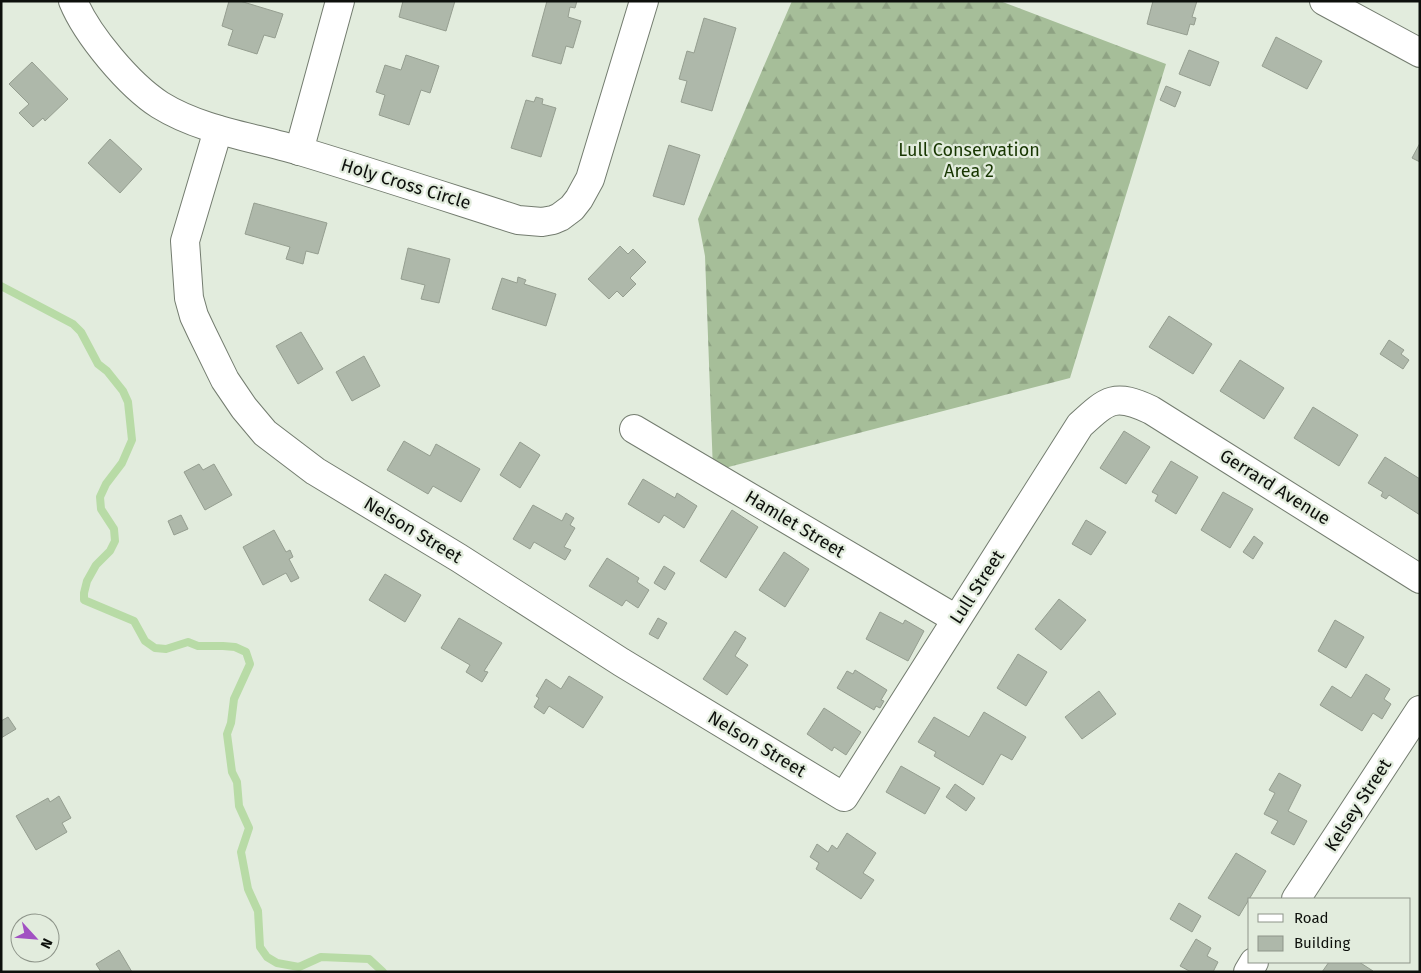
<svg xmlns="http://www.w3.org/2000/svg" width="1421" height="973" font-family="'Fira Sans',sans-serif">
<style>
.forest{fill:url(#forest-firs)}
.lines{fill:none;stroke-linecap:round;stroke-linejoin:round}
.stream{stroke:#b8dba6;stroke-width:8}
.building{fill:#aeb8aa;stroke:#959e90}
.minor-casing{stroke:#737c6f;stroke-width:30}
.minor{stroke:#fff;stroke-width:28}
.labels{text-anchor:middle;stroke-width:4.5;stroke-linejoin:round;paint-order:stroke}
.park-label{font-size:18px;fill:#173600;stroke:#e2ecdd}
.street-label{font-size:18px;fill:#0d100c;stroke:#e2ecdd}
</style>
<defs>
<pattern id="forest-firs" width="22" height="20" patternUnits="userSpaceOnUse" patternTransform="scale(1.25)"><rect width="22" height="20" fill="#a6be99"/><path d="M5 1l3.5 6h-7zM16 11l3.5 6h-7z" fill="#8ea283"/></pattern>
</defs>
<rect width="100%" height="100%" fill="#e2ecdd"/>
<path class="forest" d="M 792,1 L 1000,1 L 1166,64 L 1070,378 L 713,471 L 705,256 L 698,219 Z"/>
<g class="lines">
<path class="stream" d="M 1,286 L 73,324 L 81,332 L 98,364 L 107,371 L 123,391 L 128,402 L 132,440 L 122,463 L 106,484 L 100,497 L 101,509 L 114,529 L 115,541 L 110,551 L 96,565 L 87,581 L 84,593 L 84,600 L 134,621 L 145,641 L 155,648 L 166,649 L 188,642 L 198,646 L 223,646 L 235,647 L 246,652 L 250,664 L 234,699 L 231,723 L 227,734 L 232,772 L 237,782 L 239,806 L 249,828 L 241,852 L 248,889 L 258,911 L 260,947 L 267,957 L 277,963 L 299,967 L 321,957 L 369,959 L 383,972"/>
</g>
<g class="building">
<path d="M 229,1 L 240,1 L 283,14 L 275,38 L 264,35 L 257,54 L 228,45 L 233,30 L 222,26 Z"/>
<path d="M 403,1 L 455,1 L 446,31 L 399,17 Z"/>
<path d="M 547,1 L 577,1 L 575,8 L 570,7 L 568,17 L 581,21 L 573,48 L 566,46 L 561,64 L 532,56 Z"/>
<path d="M 1153,1 L 1197,1 L 1192,17 L 1196,18 L 1194,25 L 1190,24 L 1187,35 L 1147,24 Z"/>
<path d="M 704,18 L 736,28 L 712,111 L 681,102 L 687,81 L 679,79 L 687,51 L 694,53 Z"/>
<path d="M 1276,37 L 1322,61 L 1307,89 L 1262,66 Z"/>
<path d="M 1189,50 L 1219,62 L 1210,86 L 1179,74 Z"/>
<path d="M 406,55 L 439,66 L 430,93 L 421,90 L 409,125 L 379,115 L 385,95 L 376,92 L 385,65 L 401,70 Z"/>
<path d="M 32,62 L 68,99 L 45,121 L 43,118 L 33,127 L 19,113 L 29,104 L 9,84 Z"/>
<path d="M 1166,86 L 1181,92 L 1175,107 L 1160,100 Z"/>
<path d="M 536,97 L 543,99 L 542,104 L 556,108 L 541,157 L 511,148 L 526,100 L 534,102 Z"/>
<path d="M 110,139 L 142,169 L 120,193 L 88,163 Z"/>
<path d="M 1420,143 L 1420,162 L 1412,158 Z"/>
<path d="M 669,145 L 700,155 L 684,205 L 653,196 Z"/>
<path d="M 254,203 L 327,223 L 318,254 L 306,251 L 303,264 L 286,259 L 290,247 L 245,234 Z"/>
<path d="M 620,246 L 628,254 L 633,249 L 646,262 L 630,278 L 636,284 L 623,297 L 617,291 L 609,299 L 588,279 Z"/>
<path d="M 408,248 L 450,259 L 439,303 L 421,299 L 425,285 L 401,279 Z"/>
<path d="M 518,277 L 526,280 L 524,284 L 556,294 L 546,326 L 492,309 L 502,278 L 517,283 Z"/>
<path d="M 1169,316 L 1212,344 L 1193,374 L 1149,347 Z"/>
<path d="M 301,332 L 323,369 L 298,384 L 276,346 Z"/>
<path d="M 1389,340 L 1404,350 L 1401,354 L 1409,360 L 1403,369 L 1380,354 Z"/>
<path d="M 364,356 L 380,386 L 352,401 L 336,372 Z"/>
<path d="M 1240,360 L 1284,388 L 1264,419 L 1220,391 Z"/>
<path d="M 1313,407 L 1358,435 L 1339,466 L 1294,438 Z"/>
<path d="M 1124,431 L 1150,447 L 1126,484 L 1100,468 Z"/>
<path d="M 404,441 L 430,456 L 436,444 L 480,469 L 461,502 L 433,486 L 428,494 L 387,470 Z"/>
<path d="M 520,442 L 540,455 L 520,488 L 500,475 Z"/>
<path d="M 1385,457 L 1420,479 L 1420,515 L 1389,495 L 1386,499 L 1381,496 L 1383,492 L 1368,483 Z"/>
<path d="M 1171,461 L 1198,477 L 1176,514 L 1155,501 L 1158,495 L 1152,492 Z"/>
<path d="M 199,464 L 203,470 L 214,464 L 232,495 L 205,510 L 184,472 Z"/>
<path d="M 643,479 L 675,498 L 677,493 L 697,506 L 684,528 L 664,515 L 659,523 L 628,504 Z"/>
<path d="M 1223,492 L 1253,509 L 1230,548 L 1201,530 Z"/>
<path d="M 533,505 L 562,521 L 566,513 L 574,518 L 570,525 L 575,528 L 564,547 L 571,550 L 565,560 L 534,542 L 530,549 L 513,539 Z"/>
<path d="M 732,510 L 758,527 L 726,578 L 700,561 Z"/>
<path d="M 181,515 L 188,529 L 174,535 L 168,521 Z"/>
<path d="M 1086,520 L 1106,532 L 1091,555 L 1072,544 Z"/>
<path d="M 274,530 L 286,552 L 290,550 L 293,557 L 289,559 L 299,578 L 291,582 L 286,573 L 263,585 L 243,547 Z"/>
<path d="M 1254,536 L 1263,543 L 1253,559 L 1243,552 Z"/>
<path d="M 784,552 L 809,569 L 785,607 L 759,590 Z"/>
<path d="M 607,558 L 639,578 L 637,582 L 649,590 L 638,608 L 626,600 L 622,606 L 589,586 Z"/>
<path d="M 664,566 L 675,573 L 665,590 L 654,583 Z"/>
<path d="M 385,574 L 421,595 L 405,622 L 369,600 Z"/>
<path d="M 1059,599 L 1086,620 L 1061,650 L 1035,629 Z"/>
<path d="M 880,612 L 903,624 L 905,620 L 924,631 L 908,661 L 866,639 Z"/>
<path d="M 459,618 L 502,643 L 484,671 L 488,672 L 482,682 L 466,672 L 470,665 L 441,648 Z"/>
<path d="M 658,618 L 667,623 L 658,639 L 649,634 Z"/>
<path d="M 1335,620 L 1364,637 L 1346,668 L 1318,651 Z"/>
<path d="M 735,631 L 746,638 L 735,656 L 748,665 L 727,695 L 703,679 Z"/>
<path d="M 1018,654 L 1047,672 L 1026,706 L 997,688 Z"/>
<path d="M 855,670 L 887,690 L 881,700 L 884,701 L 880,708 L 876,706 L 874,710 L 837,688 L 847,671 L 853,674 Z"/>
<path d="M 1366,674 L 1390,689 L 1384,699 L 1391,704 L 1382,719 L 1373,713 L 1362,731 L 1320,705 L 1332,686 L 1351,698 Z"/>
<path d="M 569,676 L 603,697 L 583,728 L 549,706 L 544,714 L 534,707 L 539,698 L 536,696 L 546,679 L 561,689 Z"/>
<path d="M 1099,691 L 1116,714 L 1082,739 L 1065,717 Z"/>
<path d="M 824,708 L 861,732 L 846,755 L 834,747 L 832,751 L 807,734 Z"/>
<path d="M 984,712 L 1026,737 L 1012,760 L 1001,754 L 983,785 L 934,756 L 936,752 L 918,742 L 934,717 L 969,737 Z"/>
<path d="M 8,717 L 16,729 L 1,738 L 1,721 Z"/>
<path d="M 901,766 L 940,788 L 925,814 L 886,792 Z"/>
<path d="M 1279,773 L 1301,785 L 1288,811 L 1307,821 L 1294,845 L 1271,833 L 1278,821 L 1264,814 L 1275,793 L 1269,790 Z"/>
<path d="M 955,784 L 975,798 L 966,811 L 946,797 Z"/>
<path d="M 59,796 L 71,818 L 62,823 L 67,832 L 36,850 L 16,816 L 48,798 L 50,802 Z"/>
<path d="M 847,833 L 876,853 L 863,873 L 874,880 L 861,899 L 816,869 L 819,863 L 810,857 L 817,844 L 828,852 L 832,845 L 837,849 Z"/>
<path d="M 1236,853 L 1266,871 L 1239,916 L 1208,898 Z"/>
<path d="M 1179,903 L 1201,916 L 1192,932 L 1170,919 Z"/>
<path d="M 1196,939 L 1211,948 L 1207,956 L 1218,962 L 1213,972 L 1191,972 L 1180,966 Z"/>
<path d="M 119,950 L 132,972 L 101,972 L 96,964 Z"/>
<path d="M 1329,962 L 1359,962 L 1373,971 L 1322,972 Z"/>
</g>
<g class="lines">
<defs>
<g id="minor">
<path d="M 73,1 C 87,35 129,85 160,105 C 202,131 254,137 300,151 C 373,173 446,197 518,220 L 542,222 L 553,220 L 560,217 L 572,208 L 579,199 L 590,179 L 644,1"/>
<path d="M 1324,1 L 1420,53"/>
<path d="M 218,130 L 185,241 L 189,298 L 194,316 L 202,333 L 225,380 L 244,408 L 265,433 L 315,471 L 459,558 L 621,662 L 844,797 L 1080,425 C 1108,399 1115,393 1151,410 L 1420,579"/>
<path d="M 299,151 L 340,1"/>
<path d="M 634,429 L 956,619"/>
<path d="M 1296,899 L 1420,710"/>
<path d="M 1248,972 L 1254,962"/>
</g>
</defs>
<use href="#minor" class="minor-casing"/>
<use href="#minor" class="minor"/>
</g>
<g class="labels">
<g class="park-label">
<text x="969" y="156">Lull Conservation<tspan x="969" dy="21">Area 2</tspan></text>
</g>
<g class="street-label">
<text transform="translate(406 184) rotate(17)" y="6">Holy Cross Circle</text>
<text transform="translate(1275 487) rotate(32)" y="6">Gerrard Avenue</text>
<text transform="translate(795 524) rotate(31)" y="6">Hamlet Street</text>
<text transform="translate(413 530) rotate(31)" y="6">Nelson Street</text>
<text transform="translate(977 587) rotate(-57)" y="6">Lull Street</text>
<text transform="translate(757 744) rotate(31)" y="6">Nelson Street</text>
<text transform="translate(1358 805) rotate(-57)" y="6">Kelsey Street</text>
</g>
</g>
<rect width="1421" height="973" fill="none" stroke="#0d100c" stroke-width="5"/>
<rect x="1248" y="898" width="162" height="65" fill="#e2ecdd" stroke="#8d9489"/>
<rect x="1258" y="914" width="25" height="8" fill="#ffffff" stroke="#8d9489"/>
<text x="1294" y="923" font-size="15" fill="#0d100c">Road</text>
<rect x="1258" y="936" width="25" height="15" fill="#aeb8aa" stroke="#8d9489"/>
<text x="1294" y="948" font-size="15" fill="#0d100c">Building</text>
<g transform="translate(35 938) rotate(116)"><circle r="24" fill="#e2ecdd" stroke="#8d9489"/>
<path d="M0-4L9 19L0 12L-9 19Z" fill="#a151c2"/>
<text y="-8" font-size="14" font-weight="bold" text-anchor="middle" fill="#0d100c">N</text>
</g>
</svg>
